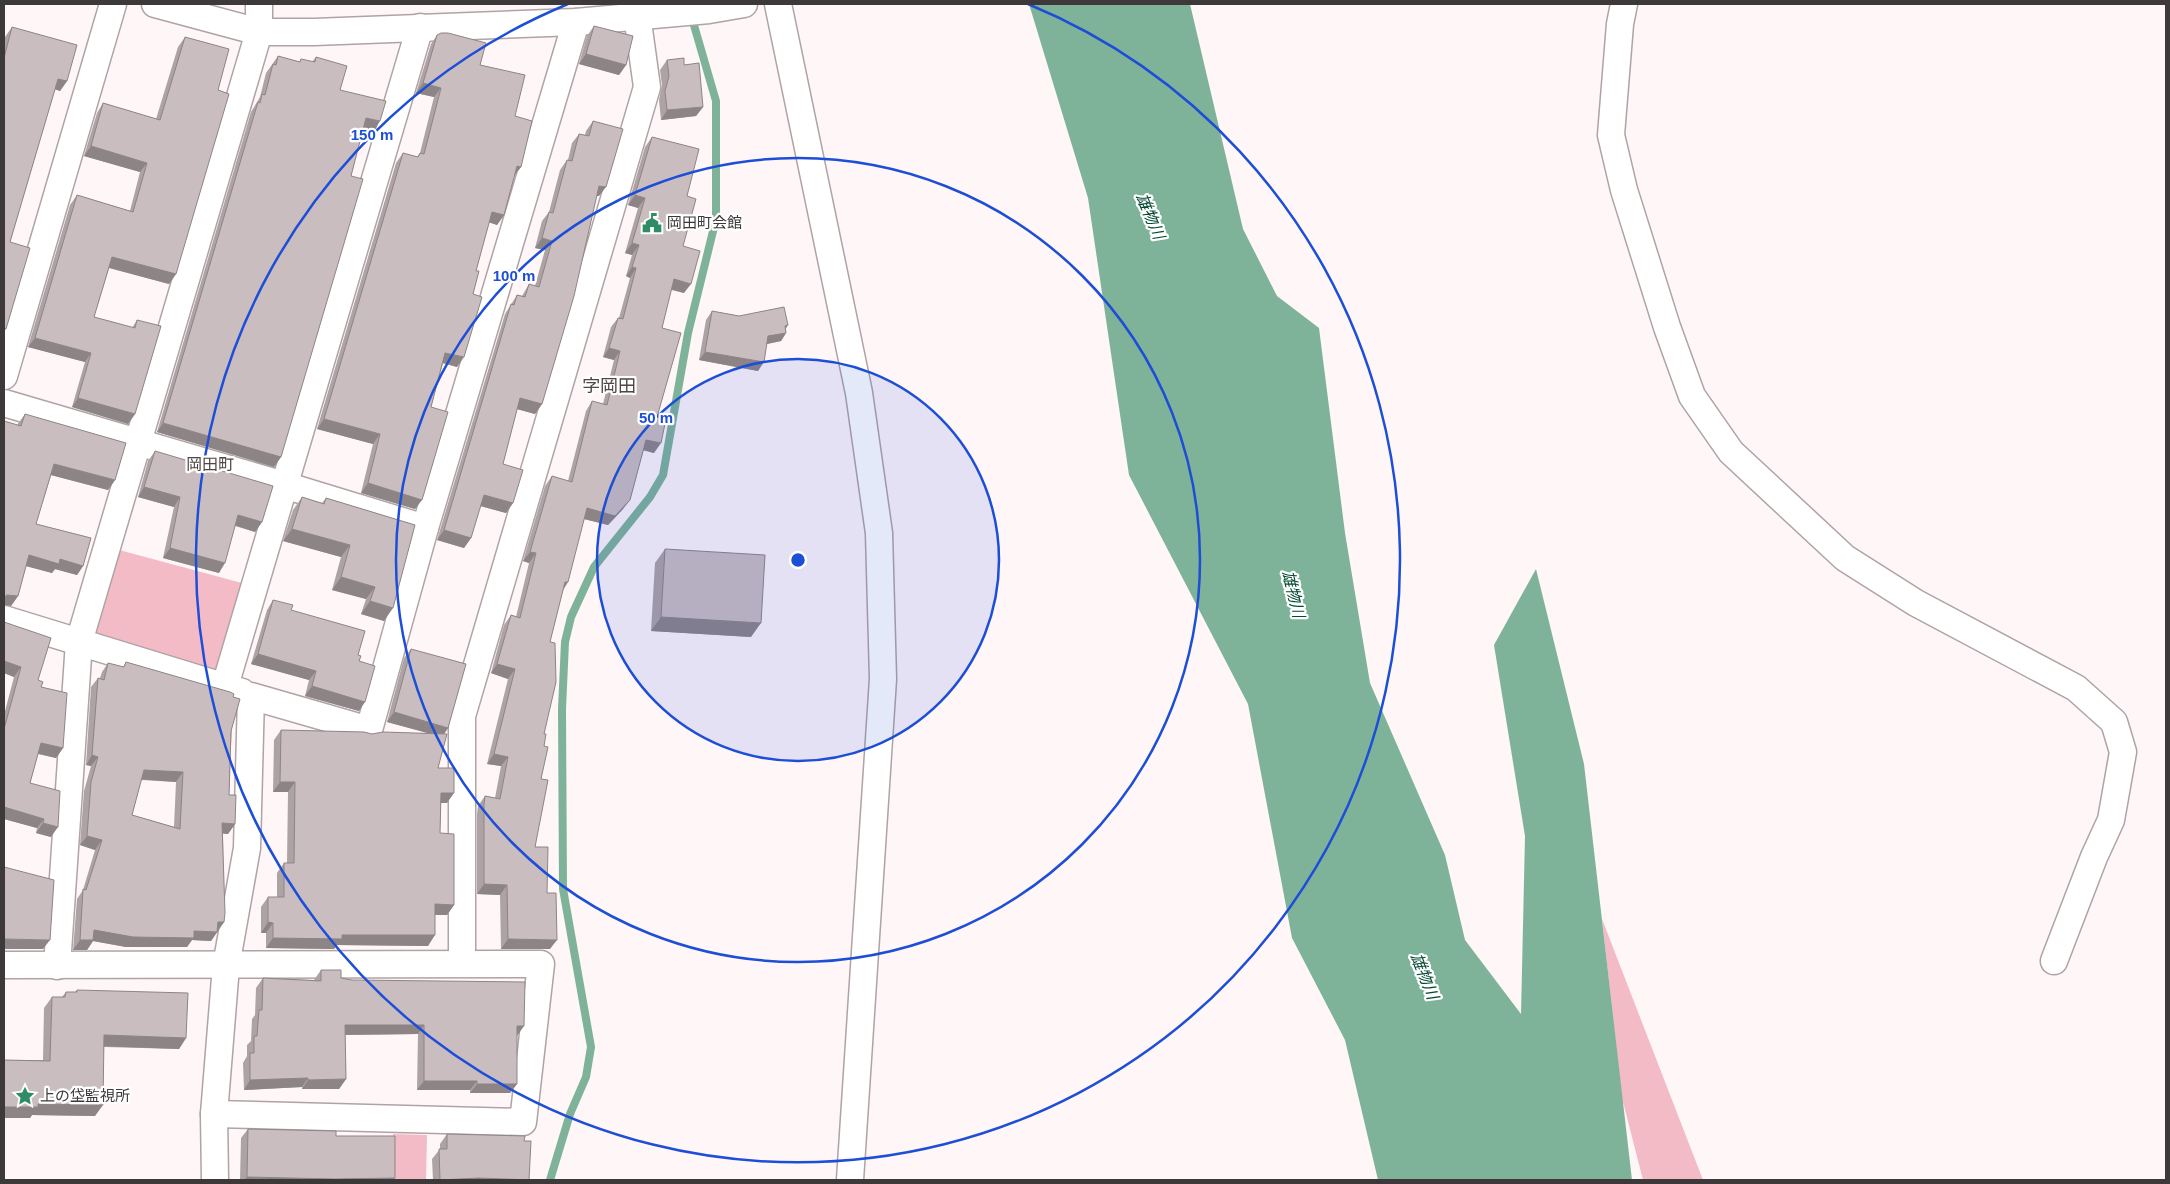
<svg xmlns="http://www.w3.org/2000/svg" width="2170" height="1184" font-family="Helvetica,'Noto Sans JP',sans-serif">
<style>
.green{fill:#f3bbc5}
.water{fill:#7fb399}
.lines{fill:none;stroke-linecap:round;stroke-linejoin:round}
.stream{stroke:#7fb399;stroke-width:8}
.minor-casing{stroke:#afa3a5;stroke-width:29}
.minor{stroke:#fff;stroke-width:26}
.wall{fill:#aea3a4;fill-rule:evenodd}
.shaded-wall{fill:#8d8486}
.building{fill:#cabdbf;stroke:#8d8486;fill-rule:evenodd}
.ring{fill:none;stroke:#1d4ed8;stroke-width:2.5}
.labels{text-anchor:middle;stroke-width:4.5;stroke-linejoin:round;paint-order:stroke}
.poi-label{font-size:15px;fill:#3d3839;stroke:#fff;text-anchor:start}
.water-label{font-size:16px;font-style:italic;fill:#034a31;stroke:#fff}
.neighbourhood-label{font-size:16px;fill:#504547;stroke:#fff}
.quarter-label{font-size:18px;fill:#504547;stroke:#fff}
.centre{fill:#1d4ed8;stroke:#fff;stroke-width:2.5}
.ring-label{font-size:15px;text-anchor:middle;font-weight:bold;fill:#1d4ed8;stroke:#fff;stroke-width:4.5;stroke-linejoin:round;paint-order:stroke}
</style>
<rect width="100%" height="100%" fill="#fef6f7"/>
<g class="green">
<path d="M 108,547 L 253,586 L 225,686 L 79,642 Z"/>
<path d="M 1602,919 L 1703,1180 L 1643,1180 L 1622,1098 Z"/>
<path d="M 393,1134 L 427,1135 L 426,1180 L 393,1180 Z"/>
</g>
<path class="water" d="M 1029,4 L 1190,4 L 1243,229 L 1277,296 L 1319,328 L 1345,533 L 1370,683 L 1445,855 L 1465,940 L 1521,1014 L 1525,836 L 1494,645 L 1536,569 L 1584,764 L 1632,1180 L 1378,1180 L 1345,1040 L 1292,938 L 1248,704 L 1129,475 L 1088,198 Z"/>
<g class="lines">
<path class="stream" d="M 550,1180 L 570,1114 L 586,1077 L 591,1047 L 563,889 L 562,709 L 565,642 L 571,617 L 594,567 L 650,497 L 663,475 L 688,333 L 716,219 L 716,101 L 691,15"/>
<defs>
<g id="minor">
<path d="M 155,4 L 259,32 L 314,32 L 576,22 L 709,10 L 744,4"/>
<path d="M 778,4 L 859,393 L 879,533 L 883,679 L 850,1180"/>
<path d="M 1624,4 L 1620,24 L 1611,135 L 1624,190 L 1667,327 L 1692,396 L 1731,452 L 1845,558 L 1916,603 L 2076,688 L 2114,722 L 2123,752 L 2111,820 L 2094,857 L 2054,961"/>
<path d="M 4,376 L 113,4"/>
<path d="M 4,403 L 284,485 L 425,528"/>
<path d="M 4,619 L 242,692"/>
<path d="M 225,686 L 420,27"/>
<path d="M 462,963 L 462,716 L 647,87 L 637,15"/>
<path d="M 4,965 L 541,964 L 523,1122 L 214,1114"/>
<path d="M 57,966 L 79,642 L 259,32 L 259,4"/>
<path d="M 215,1180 L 214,1114 L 226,966 L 247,848 L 251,696 L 369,730 L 425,528 L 576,22"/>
</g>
</defs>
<use href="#minor" class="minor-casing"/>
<use href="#minor" class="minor"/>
</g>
<g class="wall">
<path d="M 594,26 L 626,65 L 619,75 L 579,64 L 587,36 Z"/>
<path d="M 12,27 L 67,81 L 60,91 L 55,89 L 10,242 L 6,329 L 4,332 L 4,42 L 5,37 Z"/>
<path d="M 437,35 L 480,65 L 515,116 L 521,167 L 514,176 L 504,215 L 497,225 L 489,222 L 476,271 L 473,294 L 457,367 L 443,363 L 431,407 L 415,509 L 361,493 L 373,444 L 317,429 L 396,163 L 403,153 L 417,157 L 420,153 L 434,97 L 416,93 L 431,44 Z"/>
<path d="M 185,37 L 218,90 L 176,274 L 169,284 L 109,268 L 94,317 L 132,328 L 137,320 L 135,414 L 128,424 L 72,407 L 85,362 L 28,347 L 70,205 L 77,195 L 130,211 L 140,172 L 84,156 L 97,113 L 103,103 L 156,119 L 178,47 Z"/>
<path d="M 278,56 L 299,62 L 301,59 L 312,62 L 316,57 L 340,90 L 374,131 L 363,128 L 281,457 L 274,467 L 157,432 L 251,112 L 260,97 L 266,73 Z"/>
<path d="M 667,60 L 684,65 L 703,107 L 696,116 L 661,120 L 659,100 L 662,85 L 660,70 Z"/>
<path d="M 593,121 L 599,196 L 596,196 L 542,404 L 535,414 L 517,409 L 503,464 L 513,503 L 506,513 L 480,506 L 471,538 L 464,548 L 437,540 L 505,314 L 517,295 L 522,296 L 529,284 L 535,286 L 545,250 L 535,248 L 542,221 L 549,212 L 560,170 L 567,160 L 568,160 L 572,143 L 579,134 L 585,135 L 586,131 Z"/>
<path d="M 652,137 L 687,196 L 683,246 L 684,293 L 671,290 L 662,328 L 657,417 L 654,453 L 643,450 L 623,509 L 608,525 L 584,519 L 562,591 L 550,642 L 544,734 L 544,746 L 535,847 L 547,893 L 550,949 L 501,949 L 500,895 L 477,894 L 477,814 L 478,806 L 485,796 L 495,798 L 501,766 L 487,764 L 508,679 L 491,673 L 504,625 L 511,615 L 516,617 L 529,563 L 523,561 L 545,486 L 552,476 L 568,481 L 586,411 L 592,401 L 603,404 L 614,360 L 603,357 L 611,327 L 618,318 L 619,318 L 630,278 L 626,276 L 632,255 L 625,253 L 638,208 L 628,205 L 645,147 Z"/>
<path d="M 712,311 L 788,325 L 786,328 L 786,333 L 781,341 L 767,344 L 758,371 L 699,360 L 706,320 Z"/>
<path d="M 25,414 L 115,480 L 108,490 L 51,475 L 36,524 L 83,566 L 77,575 L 55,569 L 52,573 L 26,566 L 18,596 L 11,606 L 17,425 Z"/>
<path d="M 155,451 L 262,522 L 255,532 L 235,526 L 219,573 L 163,558 L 174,507 L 138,497 L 148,461 Z"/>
<path d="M 302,497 L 322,503 L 326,498 L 415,525 L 384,621 L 361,614 L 366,599 L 332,590 L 341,557 L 283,541 L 293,510 Z"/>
<path d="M 665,549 L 751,637 L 651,631 L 655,563 Z"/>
<path d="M 273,600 L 291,610 L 358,655 L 359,661 L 359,711 L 305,696 L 309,680 L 251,664 L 267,610 Z"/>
<path d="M 4,622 L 41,687 L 63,748 L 56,758 L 38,754 L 30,783 L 51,837 L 36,833 L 37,828 L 4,819 L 4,715 L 14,677 L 4,673 Z"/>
<path d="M 411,649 L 448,728 L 444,734 L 438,768 L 447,803 L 441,803 L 440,833 L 454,905 L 447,915 L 435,915 L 428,946 L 337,945 L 334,949 L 266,948 L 266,933 L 261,933 L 261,907 L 268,897 L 277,897 L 277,873 L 284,863 L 287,863 L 288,792 L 273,792 L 274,740 L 281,730 L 372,734 L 428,733 L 387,722 L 404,658 Z"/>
<path d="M 126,662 L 233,697 L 229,795 L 235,824 L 228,834 L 223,833 L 224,922 L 211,941 L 192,940 L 187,947 L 126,947 L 93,941 L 87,950 L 73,950 L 77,899 L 83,890 L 95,850 L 80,845 L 84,791 L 91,766 L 86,765 L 91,687 L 98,678 L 100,678 L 102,672 L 108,663 L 123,667 ZM 141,780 L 176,782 L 174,827 L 132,815 Z"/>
<path d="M 321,970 L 341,978 L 517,1036 L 517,1084 L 510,1093 L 470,1093 L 470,1090 L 417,1090 L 418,1034 L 345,1035 L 346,1079 L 339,1089 L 302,1089 L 302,1087 L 244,1090 L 243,1063 L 247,1056 L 247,1045 L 251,1041 L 252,1019 L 255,1015 L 256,988 L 263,978 L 314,980 Z"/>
<path d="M 77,990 L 186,1038 L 179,1049 L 104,1047 L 95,1116 L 32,1115 L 30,1118 L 4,1118 L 4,1060 L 43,1060 L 44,1008 L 52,997 L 62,997 L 66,992 L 75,992 Z"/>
<path d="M 248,1129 L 336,1136 L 393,1180 L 240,1180 L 241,1138 Z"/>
<path d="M 447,1134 L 524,1141 L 529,1180 L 433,1180 L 432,1159 L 440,1149 L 440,1144 Z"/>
</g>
<g class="shaded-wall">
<path d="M 586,54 L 626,65 L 619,75 L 579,64 Z"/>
<path d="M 58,79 L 67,81 L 60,91 L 51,88 Z"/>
<path d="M 423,83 L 441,88 L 434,97 L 416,93 Z"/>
<path d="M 703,107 L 696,116 L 661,120 L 667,110 Z"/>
<path d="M 366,118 L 380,121 L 374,131 L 359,128 Z"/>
<path d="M 91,146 L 147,163 L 140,172 L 84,156 Z"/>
<path d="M 517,166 L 521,167 L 514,176 Z"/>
<path d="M 599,186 L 606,187 L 599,196 L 592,196 Z"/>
<path d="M 635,195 L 645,198 L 638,208 L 628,205 Z"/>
<path d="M 492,212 L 504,215 L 497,225 L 485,221 Z"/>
<path d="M 542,238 L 552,241 L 545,250 L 535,248 Z"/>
<path d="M 632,243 L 639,245 L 632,255 L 625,253 Z"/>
<path d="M 112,257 L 176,274 L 169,284 L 106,267 Z"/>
<path d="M 632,267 L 636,268 L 630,278 L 626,276 Z"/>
<path d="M 674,279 L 691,284 L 684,293 L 667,288 Z"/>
<path d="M 788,325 L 782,334 L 786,333 L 781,341 L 762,345 L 768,336 Z"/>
<path d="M 35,338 L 91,353 L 85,362 L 28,347 Z"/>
<path d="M 609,348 L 620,351 L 614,360 L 603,357 Z"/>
<path d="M 705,352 L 764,362 L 758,371 L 699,360 Z"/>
<path d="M 445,353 L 464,357 L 457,367 L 439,362 Z"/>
<path d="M 78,398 L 135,414 L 128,424 L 72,407 Z"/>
<path d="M 520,398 L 542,404 L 535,414 L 513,408 Z"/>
<path d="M 324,419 L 380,434 L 373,444 L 317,429 Z"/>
<path d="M 163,423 L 281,457 L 274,467 L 157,432 Z"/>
<path d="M 646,440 L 661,443 L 654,453 L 639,449 Z"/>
<path d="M 54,464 L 115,480 L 108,490 L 47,474 Z"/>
<path d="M 368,483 L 422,500 L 415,509 L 361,493 Z"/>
<path d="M 144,487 L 180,497 L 174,507 L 138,497 Z"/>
<path d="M 484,495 L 513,503 L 506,513 L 477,505 Z"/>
<path d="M 630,500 L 623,509 L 608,525 L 580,518 L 587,508 Z"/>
<path d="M 238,515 L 262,522 L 255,532 L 231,524 Z"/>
<path d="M 292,529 L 350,545 L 341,557 L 283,541 Z"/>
<path d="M 444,530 L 471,538 L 464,548 L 437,540 Z"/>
<path d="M 170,548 L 225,563 L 219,573 L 163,558 Z"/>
<path d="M 530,552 L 536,553 L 529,563 L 523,561 Z"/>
<path d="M 29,555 L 60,559 L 83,566 L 77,575 L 55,569 L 52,573 L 22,565 Z"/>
<path d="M 341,577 L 375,587 L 366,599 L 332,590 Z"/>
<path d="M 565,582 L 568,582 L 562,592 Z"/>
<path d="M 7,595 L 18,596 L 11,606 L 4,605 L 4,597 Z"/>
<path d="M 370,601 L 393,608 L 384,621 L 361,614 Z"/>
<path d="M 661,617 L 761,623 L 751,637 L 651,631 Z"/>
<path d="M 258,654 L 316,671 L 309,680 L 251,664 Z"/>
<path d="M 4,661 L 21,667 L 14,677 L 4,673 Z"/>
<path d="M 497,664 L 515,669 L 508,679 L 491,673 Z"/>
<path d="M 312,686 L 365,702 L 359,711 L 305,696 Z"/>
<path d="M 394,712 L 448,728 L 442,737 L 387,722 Z"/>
<path d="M 41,743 L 63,748 L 56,758 L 35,753 Z"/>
<path d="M 494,754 L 508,757 L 501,766 L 487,764 Z"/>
<path d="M 92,755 L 98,757 L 91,766 L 86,765 Z"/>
<path d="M 144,770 L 183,772 L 176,782 L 137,779 Z"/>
<path d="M 280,782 L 295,782 L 288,792 L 273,792 Z"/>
<path d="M 441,793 L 454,793 L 447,803 L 434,803 Z"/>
<path d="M 4,807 L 44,819 L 37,828 L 4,819 Z"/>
<path d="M 43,823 L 58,827 L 51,837 L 36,833 Z"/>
<path d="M 222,823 L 235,824 L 228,834 L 216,833 Z"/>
<path d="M 87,836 L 102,840 L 95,850 L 80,845 Z"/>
<path d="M 484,884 L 507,885 L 500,895 L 477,894 Z"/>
<path d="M 435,904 L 454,905 L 447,915 L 428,915 Z"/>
<path d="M 218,922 L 224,922 L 211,941 L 192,940 L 187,947 L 126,947 L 93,941 L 87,950 L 73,950 L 80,940 L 94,930 Z"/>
<path d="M 268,922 L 273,923 L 266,933 L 261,933 Z"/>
<path d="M 342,935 L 435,935 L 428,946 L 337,945 L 334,949 L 266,948 L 273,938 Z"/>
<path d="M 4,939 L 50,940 L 43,949 L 4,949 Z"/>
<path d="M 508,939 L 557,940 L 550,949 L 501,949 Z"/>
<path d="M 345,1025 L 424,1025 L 418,1034 L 339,1035 Z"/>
<path d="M 517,1026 L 524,1026 L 517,1036 L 510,1036 Z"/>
<path d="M 104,1035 L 186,1038 L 179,1049 L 96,1046 Z"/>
<path d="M 308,1078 L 302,1087 L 244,1090 L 250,1080 Z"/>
<path d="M 346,1079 L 339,1089 L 302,1089 L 308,1080 Z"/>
<path d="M 424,1081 L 477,1081 L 470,1090 L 417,1090 Z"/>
<path d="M 477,1084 L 517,1084 L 510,1093 L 470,1093 Z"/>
<path d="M 38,1104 L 103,1105 L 95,1116 L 32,1115 L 30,1118 L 4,1118 L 4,1107 Z"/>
<path d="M 247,1177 L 395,1178 L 393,1180 L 244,1180 Z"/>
<path d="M 479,1178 L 529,1180 L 447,1180 Z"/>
</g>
<g class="building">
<path d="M 594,26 L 633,36 L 626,65 L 586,54 Z"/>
<path d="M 12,27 L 77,45 L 67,81 L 58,79 L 10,242 L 30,248 L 6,329 L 4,328 L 4,58 Z"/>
<path d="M 441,33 L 448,33 L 486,43 L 480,65 L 525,75 L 515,116 L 532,121 L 521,167 L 517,166 L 504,215 L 492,212 L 476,271 L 479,271 L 473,294 L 482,297 L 464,357 L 445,353 L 431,407 L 448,412 L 422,500 L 368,483 L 380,434 L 324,419 L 403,153 L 418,157 L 420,153 L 424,154 L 441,88 L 423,83 L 437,35 Z"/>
<path d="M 185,37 L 229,49 L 218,90 L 229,94 L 176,274 L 112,257 L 94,317 L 135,328 L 137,320 L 161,326 L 135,414 L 78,398 L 91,353 L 35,338 L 77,195 L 133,212 L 147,163 L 91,146 L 103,103 L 160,120 Z"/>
<path d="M 278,56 L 300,62 L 301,59 L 315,62 L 316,57 L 347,66 L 340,90 L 386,101 L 380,121 L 366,118 L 351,176 L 363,179 L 281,457 L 163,423 L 258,102 L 260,103 L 262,94 L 265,95 L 273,64 L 276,65 Z"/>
<path d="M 684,58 L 684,65 L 699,63 L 703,107 L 667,110 L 665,91 L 669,76 L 667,60 Z"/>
<path d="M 593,121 L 623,129 L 606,187 L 599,186 L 574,296 L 542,404 L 520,398 L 503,464 L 523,470 L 513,503 L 484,495 L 471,538 L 444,530 L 511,304 L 514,305 L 517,295 L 525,297 L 529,284 L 539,287 L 552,241 L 542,238 L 549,212 L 553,213 L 567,160 L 572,161 L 579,134 L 589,136 Z"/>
<path d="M 652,137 L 699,149 L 687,196 L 696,199 L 683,246 L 700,251 L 691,284 L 674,279 L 662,328 L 681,333 L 657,417 L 666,419 L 661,443 L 646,440 L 630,500 L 615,516 L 587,508 L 568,582 L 565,582 L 550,642 L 555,643 L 556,682 L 544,734 L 546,734 L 544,746 L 548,747 L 541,779 L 548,780 L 535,847 L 548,847 L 547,893 L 556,893 L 557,940 L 508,939 L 507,885 L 484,884 L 484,804 L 485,796 L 500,799 L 508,757 L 494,754 L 515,669 L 497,664 L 511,615 L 520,618 L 536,553 L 530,552 L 552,476 L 572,482 L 592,401 L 607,405 L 620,351 L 609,348 L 618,318 L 623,319 L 636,268 L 632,267 L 639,245 L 632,243 L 645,198 L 635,195 Z"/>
<path d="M 784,307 L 788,325 L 785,326 L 786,333 L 768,336 L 764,362 L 705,352 L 712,311 L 739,316 Z"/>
<path d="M 25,414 L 126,443 L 115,480 L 54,464 L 36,524 L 91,538 L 83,566 L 60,559 L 59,564 L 29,555 L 18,596 L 7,595 L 4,597 L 4,421 L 21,426 Z"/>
<path d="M 155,451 L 273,486 L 262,522 L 238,515 L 225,563 L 170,548 L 180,497 L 144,487 Z"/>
<path d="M 302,497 L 324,504 L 326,498 L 415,525 L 393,608 L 370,601 L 375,587 L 341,577 L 350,545 L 292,529 Z"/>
<path d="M 665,549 L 765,555 L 761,623 L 661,617 Z"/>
<path d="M 273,600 L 293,605 L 291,610 L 365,631 L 358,655 L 361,656 L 359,661 L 375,666 L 365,702 L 312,686 L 316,671 L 258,654 Z"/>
<path d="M 4,622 L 51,638 L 38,680 L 43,682 L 41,687 L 67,693 L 63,748 L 41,743 L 30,783 L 60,791 L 58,827 L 43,823 L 44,819 L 4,807 L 4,729 L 21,667 L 4,661 Z"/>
<path d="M 411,649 L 466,664 L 448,728 L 394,712 Z"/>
<path d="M 126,662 L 230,692 L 234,694 L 233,697 L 240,699 L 231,731 L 229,795 L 236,795 L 235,824 L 222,823 L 225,913 L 224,922 L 218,922 L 217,932 L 194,931 L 194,938 L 133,937 L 94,930 L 93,940 L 80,940 L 83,889 L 86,890 L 102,840 L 87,836 L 91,782 L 98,757 L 92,755 L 98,678 L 104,680 L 108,663 L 124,667 ZM 144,770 L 183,772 L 180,829 L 132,815 Z"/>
<path d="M 281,730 L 364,732 L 372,734 L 383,732 L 447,734 L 438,768 L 454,768 L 454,793 L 441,793 L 440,833 L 454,834 L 454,905 L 435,904 L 435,935 L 342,935 L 342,939 L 273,938 L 273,923 L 268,922 L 268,897 L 284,897 L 284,863 L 294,863 L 295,782 L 280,782 Z"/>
<path d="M 4,867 L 54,880 L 50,940 L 4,939 Z"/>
<path d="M 321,970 L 341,970 L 341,978 L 352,980 L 525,982 L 524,1026 L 517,1026 L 517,1084 L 477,1084 L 477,1081 L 424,1081 L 424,1025 L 345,1025 L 346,1079 L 308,1080 L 308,1078 L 250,1080 L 250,1053 L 254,1053 L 254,1036 L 257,1036 L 259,1010 L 262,1010 L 263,978 L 321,981 Z"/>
<path d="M 77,990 L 188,993 L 186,1038 L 104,1035 L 103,1105 L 38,1104 L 38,1107 L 4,1107 L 4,1060 L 50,1061 L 52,997 L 65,997 L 66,992 L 77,992 Z"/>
<path d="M 248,1129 L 336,1131 L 336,1136 L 395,1136 L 395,1178 L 335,1179 L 247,1177 Z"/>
<path d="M 447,1134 L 525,1136 L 524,1141 L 531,1141 L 529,1180 L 479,1178 L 440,1180 L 439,1149 L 447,1149 Z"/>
</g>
<circle cx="798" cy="560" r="201" fill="#1d4ed8" fill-opacity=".12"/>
<g class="ring">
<circle cx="798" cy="560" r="201"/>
<circle cx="798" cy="560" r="402"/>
<path d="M1028 4A602 602 0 1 1 568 4"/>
</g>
<defs>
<symbol id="civic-bare" viewBox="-9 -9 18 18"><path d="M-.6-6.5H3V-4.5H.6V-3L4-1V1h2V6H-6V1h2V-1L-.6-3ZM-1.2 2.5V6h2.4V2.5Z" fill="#2e8d66" stroke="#fff" stroke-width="2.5" paint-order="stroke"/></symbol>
<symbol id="sight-bare" viewBox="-9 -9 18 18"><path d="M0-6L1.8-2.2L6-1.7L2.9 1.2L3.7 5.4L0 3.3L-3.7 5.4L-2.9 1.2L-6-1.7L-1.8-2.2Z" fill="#2e8d66" stroke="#fff" stroke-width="2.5" paint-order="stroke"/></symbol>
</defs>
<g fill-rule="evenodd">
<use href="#civic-bare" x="638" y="209" width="28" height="28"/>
<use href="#sight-bare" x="11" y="1082" width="28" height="28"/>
</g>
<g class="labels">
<g class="poi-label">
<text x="667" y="228">岡田町会館</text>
<text x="40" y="1101">上の垈監視所</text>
</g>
<g class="water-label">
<text transform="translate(1151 216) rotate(67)" y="6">雄物川</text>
<text transform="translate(1294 594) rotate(76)" y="6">雄物川</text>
<text transform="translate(1425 976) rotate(68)" y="6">雄物川</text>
</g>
<g class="neighbourhood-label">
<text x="210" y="470">岡田町</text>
</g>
<g class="quarter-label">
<text x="609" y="392">字岡田</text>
</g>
</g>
<circle cx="798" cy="560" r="8" class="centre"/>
<g class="ring-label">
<text x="372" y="140">150 m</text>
<text x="514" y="281">100 m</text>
<text x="656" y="423">50 m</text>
</g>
<rect width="2170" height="1184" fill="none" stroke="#3d3839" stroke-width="10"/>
</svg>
